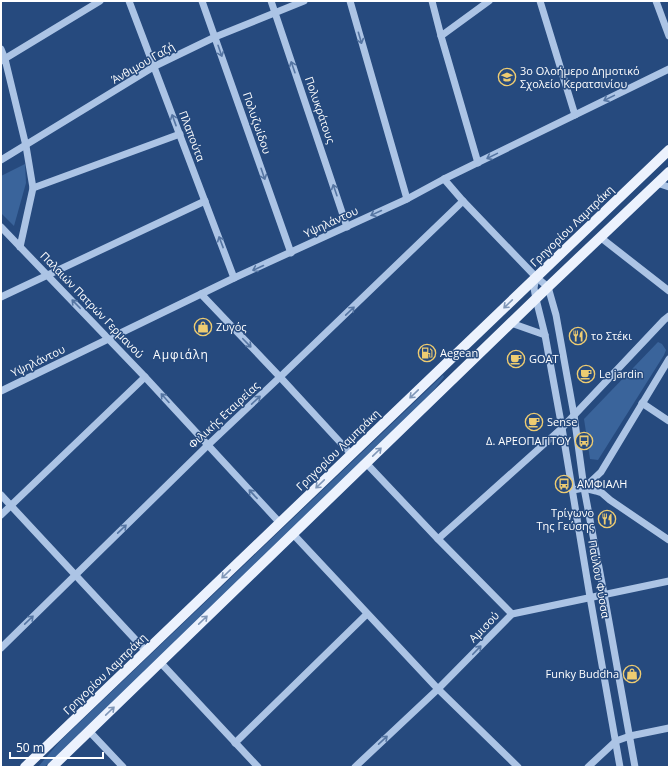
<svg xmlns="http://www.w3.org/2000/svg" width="670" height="768" font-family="'Open Sans',sans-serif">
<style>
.green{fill:#3a649b}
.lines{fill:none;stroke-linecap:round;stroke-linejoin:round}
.minor{stroke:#acc4e5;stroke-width:7}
.major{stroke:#ecf2fd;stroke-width:10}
.oneway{stroke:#5575a2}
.oneway2{stroke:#7f96b7}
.labels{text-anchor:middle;stroke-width:3;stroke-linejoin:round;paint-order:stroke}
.street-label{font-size:11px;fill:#fff;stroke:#264a7e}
.poi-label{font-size:11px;fill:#fff;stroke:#264a7e;text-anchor:start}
.neighbourhood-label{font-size:12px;letter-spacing:1px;fill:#fff;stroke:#264a7e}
</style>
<rect width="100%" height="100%" fill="#264a7e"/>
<g class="green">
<path d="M 25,164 L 26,183 L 14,226 L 1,213 L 1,176 Z"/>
<path d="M 658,342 L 662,344 L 666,350 L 664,355 L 598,460 L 590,459 L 584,419 Z"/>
<path d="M 443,375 L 444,377 L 422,405 L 89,731 L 44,767 L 38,767 L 60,741 Z"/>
</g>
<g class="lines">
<g class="minor">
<path d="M 129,1 L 234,278"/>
<path d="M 202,1 L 291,253"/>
<path d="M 271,1 L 347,227"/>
<path d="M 350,1 L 407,199"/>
<path d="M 432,1 L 441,36 L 478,163"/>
<path d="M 540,1 L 575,115"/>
<path d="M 656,1 L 669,36"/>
<path d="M 441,36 L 489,1"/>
<path d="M 1,49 L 5,59 L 26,146 L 33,188 L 20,247"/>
<path d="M 1,61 L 100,1"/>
<path d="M 1,160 L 155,66 L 215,37 L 304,1"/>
<path d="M 444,179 L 463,201 L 536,277 L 548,287 L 556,315 L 574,415 L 584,488 L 604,594 L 635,767"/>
<path d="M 657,183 L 669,187"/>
<path d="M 33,188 L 180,134"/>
<path d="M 1,227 L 145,377 L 280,523"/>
<path d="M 600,237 L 669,291"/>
<path d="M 536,277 L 534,288 L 536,299 L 545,335 L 562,428 L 590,597 L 620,767"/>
<path d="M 201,294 L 280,377 L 351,454"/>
<path d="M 1,297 L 205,201"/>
<path d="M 511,323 L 545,335"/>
<path d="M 1,391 L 234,278 L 407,199 L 444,179 L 669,69"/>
<path d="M 642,403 L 669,421"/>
<path d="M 366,463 L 438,539 L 512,614"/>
<path d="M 584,488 L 601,472 L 669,359"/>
<path d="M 573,490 L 584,488 L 596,491 L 602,493 L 610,500 L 669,540"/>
<path d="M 1,495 L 146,651"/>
<path d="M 1,515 L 145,377"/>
<path d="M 293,534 L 438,689 L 518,767"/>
<path d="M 438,539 L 562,428 L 664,320 L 669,316"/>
<path d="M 1,648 L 208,445 L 280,377 L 463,201"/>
<path d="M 160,662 L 258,767"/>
<path d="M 89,731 L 123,767"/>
<path d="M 235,743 L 367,614"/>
<path d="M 355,767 L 438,689 L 512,614 L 669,581"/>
<path d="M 588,767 L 616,741 L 630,736 L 669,728"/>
</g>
<g class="major">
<path d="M 25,767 L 669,150"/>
<path d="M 52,767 L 548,287 L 669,172"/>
</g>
</g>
<defs><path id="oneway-shaft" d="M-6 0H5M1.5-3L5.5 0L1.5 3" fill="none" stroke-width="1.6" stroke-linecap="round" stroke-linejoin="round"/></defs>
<g class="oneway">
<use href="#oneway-shaft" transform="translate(360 38) rotate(74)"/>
<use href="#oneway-shaft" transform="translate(220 51) rotate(71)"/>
<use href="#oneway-shaft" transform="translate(293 67) rotate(-109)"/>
<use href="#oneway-shaft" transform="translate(609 98) rotate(154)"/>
<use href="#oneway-shaft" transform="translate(174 120) rotate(-110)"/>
<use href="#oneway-shaft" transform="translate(492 156) rotate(154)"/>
<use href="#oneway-shaft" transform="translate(263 174) rotate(71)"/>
<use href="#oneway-shaft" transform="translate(335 190) rotate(-109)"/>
<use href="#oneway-shaft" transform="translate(376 213) rotate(155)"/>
<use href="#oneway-shaft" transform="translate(221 242) rotate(-111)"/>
<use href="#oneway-shaft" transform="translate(258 268) rotate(156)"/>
<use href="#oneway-shaft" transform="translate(76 304) rotate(-134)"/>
<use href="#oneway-shaft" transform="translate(350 311) rotate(-44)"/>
<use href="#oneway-shaft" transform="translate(247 343) rotate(46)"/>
<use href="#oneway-shaft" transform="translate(165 398) rotate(-132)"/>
<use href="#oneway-shaft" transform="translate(256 400) rotate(-43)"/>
<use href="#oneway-shaft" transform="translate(253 494) rotate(-133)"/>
<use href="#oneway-shaft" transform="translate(122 529) rotate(-44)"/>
<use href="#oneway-shaft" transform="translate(29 620) rotate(-44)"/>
<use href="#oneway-shaft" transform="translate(477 650) rotate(-46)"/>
<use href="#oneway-shaft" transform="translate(383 740) rotate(-43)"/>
</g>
<g class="oneway2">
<use href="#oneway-shaft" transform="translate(508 304) rotate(136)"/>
<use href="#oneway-shaft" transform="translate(414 394) rotate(136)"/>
<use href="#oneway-shaft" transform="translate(377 452) rotate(-44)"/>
<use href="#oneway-shaft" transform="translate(320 484) rotate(136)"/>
<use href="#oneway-shaft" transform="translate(226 574) rotate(136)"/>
<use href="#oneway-shaft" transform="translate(203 620) rotate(-44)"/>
<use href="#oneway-shaft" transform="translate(110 711) rotate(-44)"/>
</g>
<defs>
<symbol id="school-ring" viewBox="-11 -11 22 22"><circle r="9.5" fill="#264a7e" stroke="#eecc71" stroke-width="1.5"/><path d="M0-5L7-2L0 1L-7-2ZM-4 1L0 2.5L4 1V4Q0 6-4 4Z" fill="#eecc71"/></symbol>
<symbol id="shop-ring" viewBox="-11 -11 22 22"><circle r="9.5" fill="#264a7e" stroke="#eecc71" stroke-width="1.5"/><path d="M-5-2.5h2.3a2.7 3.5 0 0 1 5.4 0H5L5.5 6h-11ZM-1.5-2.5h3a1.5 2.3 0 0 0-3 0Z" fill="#eecc71"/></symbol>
<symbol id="restaurant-ring" viewBox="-11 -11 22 22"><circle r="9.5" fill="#264a7e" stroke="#eecc71" stroke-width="1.5"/><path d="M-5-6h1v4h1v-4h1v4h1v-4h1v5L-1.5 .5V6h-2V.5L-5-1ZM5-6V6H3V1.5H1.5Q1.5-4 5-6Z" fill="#eecc71"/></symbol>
<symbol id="fuel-ring" viewBox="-11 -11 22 22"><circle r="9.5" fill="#264a7e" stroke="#eecc71" stroke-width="1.5"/><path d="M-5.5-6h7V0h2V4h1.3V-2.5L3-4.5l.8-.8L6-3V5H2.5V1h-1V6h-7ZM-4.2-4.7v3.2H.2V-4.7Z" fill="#eecc71"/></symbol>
<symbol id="cafe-ring" viewBox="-11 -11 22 22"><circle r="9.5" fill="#264a7e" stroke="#eecc71" stroke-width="1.5"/><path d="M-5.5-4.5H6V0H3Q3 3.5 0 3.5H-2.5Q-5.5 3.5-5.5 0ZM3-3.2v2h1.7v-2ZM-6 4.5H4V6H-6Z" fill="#eecc71"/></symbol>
<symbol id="bus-ring" viewBox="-11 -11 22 22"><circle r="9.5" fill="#264a7e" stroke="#eecc71" stroke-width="1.5"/><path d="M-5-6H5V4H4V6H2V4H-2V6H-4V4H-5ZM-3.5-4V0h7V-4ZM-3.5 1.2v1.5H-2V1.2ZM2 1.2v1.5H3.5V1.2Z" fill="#eecc71"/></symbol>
</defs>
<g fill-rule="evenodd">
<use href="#school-ring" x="497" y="67" width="20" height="20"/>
<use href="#shop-ring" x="193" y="317" width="20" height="20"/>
<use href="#restaurant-ring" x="568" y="326" width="20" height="20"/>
<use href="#fuel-ring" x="417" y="343" width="20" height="20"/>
<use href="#cafe-ring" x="506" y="349" width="20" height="20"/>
<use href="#cafe-ring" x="576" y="364" width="20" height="20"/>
<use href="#cafe-ring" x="524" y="412" width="20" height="20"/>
<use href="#bus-ring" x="574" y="431" width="20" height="20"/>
<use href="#bus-ring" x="554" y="474" width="20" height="20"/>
<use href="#restaurant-ring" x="597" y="509" width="20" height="20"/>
<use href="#shop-ring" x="622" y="664" width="20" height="20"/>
</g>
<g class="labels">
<g class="street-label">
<text transform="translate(143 63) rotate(-30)" y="4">Άνθιμου Γαζή</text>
<text transform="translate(320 110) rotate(71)" y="4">Πολυκράτους</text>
<text transform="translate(257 123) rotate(71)" y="4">Πολυζωίδου</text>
<text transform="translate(192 136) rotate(69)" y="4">Πλαπούτα</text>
<text transform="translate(331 222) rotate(-25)" y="4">Υψηλάντου</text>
<text transform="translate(572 226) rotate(-44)" y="4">Γρηγορίου Λαμπράκη</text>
<text transform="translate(92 305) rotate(46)" y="4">Παλαιών Πατρών Γερμανού</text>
<text transform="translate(38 361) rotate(-26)" y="4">Υψηλάντου</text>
<text transform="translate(224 415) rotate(-43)" y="4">Φιλικής Εταιρείας</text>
<text transform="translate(338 450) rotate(-44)" y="4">Γρηγορίου Λαμπράκη</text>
<text transform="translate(599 579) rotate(80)" y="4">Παύλου Φύσσα</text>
<text transform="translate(484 627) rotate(-46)" y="4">Αμισού</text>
<text transform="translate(105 674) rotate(-44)" y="4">Γρηγορίου Λαμπράκη</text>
</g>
<g class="poi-label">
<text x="520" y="75">3ο Ολοήμερο Δημοτικό<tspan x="520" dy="13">Σχολείο Κερατσινίου</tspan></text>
<text x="216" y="331">Ζυγός</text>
<text x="591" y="340">το Στέκι</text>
<text x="440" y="357">Aegean</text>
<text x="529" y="363">GOAT</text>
<text x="599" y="378">Le jardin</text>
<text x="547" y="426">Sense</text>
<text x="571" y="445" text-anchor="end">Δ. ΑΡΕΟΠΑΓΙΤΟΥ</text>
<text x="577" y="488">ΑΜΦΙΑΛΗ</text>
<text x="594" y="517" text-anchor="end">Τρίγωνο<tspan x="594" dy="13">Της Γεύσης</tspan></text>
<text x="619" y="678" text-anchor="end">Funky Buddha</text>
</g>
<g class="neighbourhood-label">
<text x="181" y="359">Αμφιάλη</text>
</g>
</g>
<rect width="670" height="768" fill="none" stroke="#ffffff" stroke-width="4"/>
<path d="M10 752v6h93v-6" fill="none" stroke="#ffffff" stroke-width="2"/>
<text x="16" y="752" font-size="12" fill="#ffffff" stroke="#264a7e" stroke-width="3" paint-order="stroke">50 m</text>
</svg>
